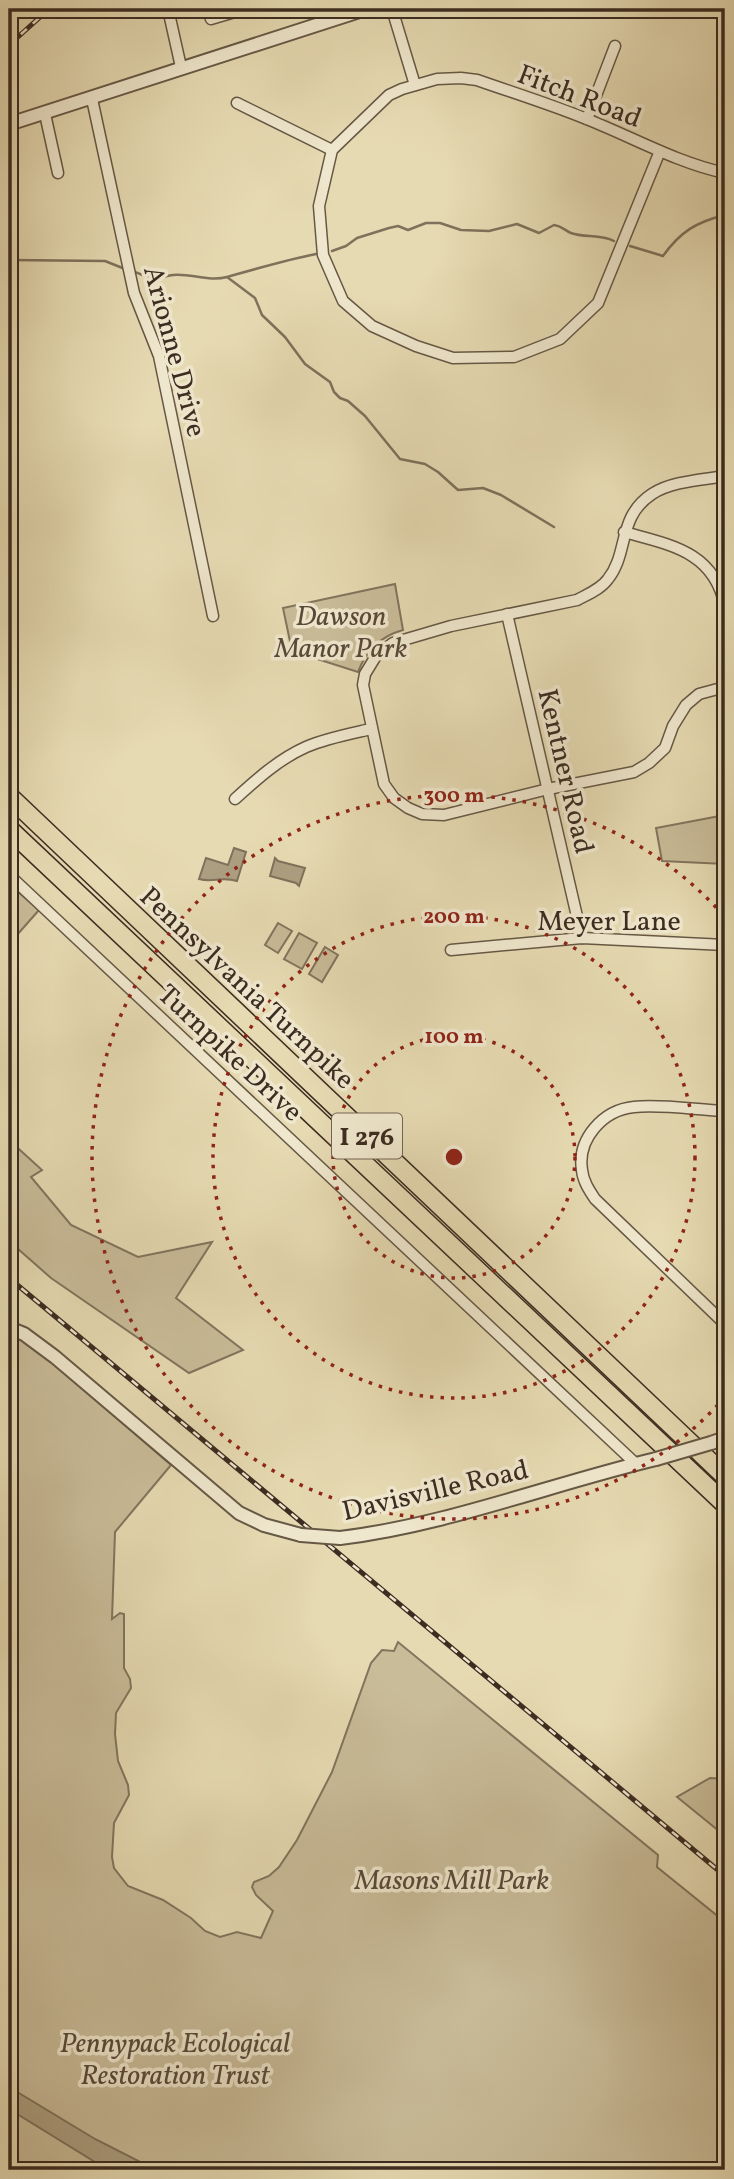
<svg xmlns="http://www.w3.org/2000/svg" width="734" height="2179" font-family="Vollkorn,serif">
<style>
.green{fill:#c9bc99;stroke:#82745d;stroke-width:2}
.water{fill:#ac9f81;stroke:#7f715b;stroke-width:2}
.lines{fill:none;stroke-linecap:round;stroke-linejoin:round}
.stream{stroke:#7f715b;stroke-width:2.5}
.minor-casing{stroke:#665845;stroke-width:13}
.tertiary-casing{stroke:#665845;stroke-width:16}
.motorway-casing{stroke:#3c2c21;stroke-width:21}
.minor{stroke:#efe7cd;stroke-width:10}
.tertiary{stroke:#efe7cd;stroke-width:12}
.motorway{stroke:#e6dab2;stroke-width:18}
.rail-casing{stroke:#3c2c21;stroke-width:5}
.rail{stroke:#efe7cd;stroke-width:2.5;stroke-dasharray:8;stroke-linecap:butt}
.tertiary-bridge-casing{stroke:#665845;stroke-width:16;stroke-linecap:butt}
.tertiary-bridge{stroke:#efe7cd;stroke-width:12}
.ring{fill:none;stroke:#8f2418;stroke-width:3.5;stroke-dasharray:3.5 7}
.labels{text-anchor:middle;stroke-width:7;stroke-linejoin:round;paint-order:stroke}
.shield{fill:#efe7cd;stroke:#726455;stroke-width:2}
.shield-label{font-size:26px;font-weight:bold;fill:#3c2c21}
.street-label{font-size:28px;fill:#3c2c21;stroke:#efe7cd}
.park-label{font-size:28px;font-style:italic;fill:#584939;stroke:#efe7cd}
.centre{fill:#8f2418;stroke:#efe7cd;stroke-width:3.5}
.ring-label{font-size:21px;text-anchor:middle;font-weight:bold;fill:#8f2418;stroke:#efe7cd;stroke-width:7;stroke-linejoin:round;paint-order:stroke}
</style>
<rect width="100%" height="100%" fill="#e6dab2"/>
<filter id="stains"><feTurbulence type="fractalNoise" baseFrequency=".00286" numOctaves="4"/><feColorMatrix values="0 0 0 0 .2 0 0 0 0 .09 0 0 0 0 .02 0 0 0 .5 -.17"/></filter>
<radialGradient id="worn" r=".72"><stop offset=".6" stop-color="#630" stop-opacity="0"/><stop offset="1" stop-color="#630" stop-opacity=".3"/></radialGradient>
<g class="green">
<path d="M 395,584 L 403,630 C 381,636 366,651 358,672 L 292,651 L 283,608 Z"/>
<path d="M 725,815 L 725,864 L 662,861 L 656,828 Z"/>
<path d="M 9,884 L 39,910 L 9,944 Z"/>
<path d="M 278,923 L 292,931 L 278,953 L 265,945 Z"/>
<path d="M 299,933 L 317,943 L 302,969 L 284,959 Z"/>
<path d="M 325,947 L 338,955 L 322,982 L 309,974 Z"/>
<path d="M 9,1140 L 42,1170 L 31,1177 L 71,1225 L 138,1257 L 212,1242 L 176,1298 L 243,1350 L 189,1373 L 51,1278 L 9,1241 Z"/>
<path d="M 9,1332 L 20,1336 L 40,1352 L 171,1465 L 115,1532 L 112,1619 L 120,1613 L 124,1614 L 124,1668 L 130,1679 L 131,1688 L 116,1713 L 115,1734 L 118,1761 L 128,1785 L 129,1795 L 114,1823 L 112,1857 L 114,1868 L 128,1886 L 163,1900 L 191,1918 L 205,1931 L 220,1937 L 237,1932 L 261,1938 L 273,1911 L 256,1895 L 252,1887 L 254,1882 L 269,1876 L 279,1867 L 297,1840 L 332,1772 L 371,1663 L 382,1650 L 394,1651 L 398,1642 L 658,1855 L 657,1867 L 725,1922 L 725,2170 L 9,2170 Z"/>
<path d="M 710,1778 L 725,1779 L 725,1836 L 677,1797 Z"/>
</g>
<g class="water">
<path d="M 234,848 L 246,852 L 237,881 C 221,876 213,883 199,879 L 206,858 L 228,865 Z"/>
<path d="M 275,858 L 278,861 L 305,868 L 299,886 L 296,883 L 270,876 Z"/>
<path d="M 9,2087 L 95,2139 L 156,2170 L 108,2170 L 9,2109 Z"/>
</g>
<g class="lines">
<g class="stream">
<path d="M 630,246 L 663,256 C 680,232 696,222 725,215"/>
<path d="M 332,251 L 346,246 L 357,238 L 389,228 L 398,226 L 408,230 L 426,223 L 440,223 L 461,230 L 489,231 L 517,224 L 539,233 L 554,225 C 562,226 564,230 571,233 C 584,238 600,234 614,241"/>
<path d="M 10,260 L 105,261 L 125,269"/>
<path d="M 131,271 C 138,272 145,277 151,278 C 159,279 165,276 173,275 C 190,273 209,282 227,277 C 255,269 286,260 316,254"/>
<path d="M 227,277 L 255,298 L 262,315 L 285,337 L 305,364 L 330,382 L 334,392 L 340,398 L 348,401 L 365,416 L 400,459 L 425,464 L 438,472 L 458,490 L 483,488 L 501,495 L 554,527"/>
</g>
<defs>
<g id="minor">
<path d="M 168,9 L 181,67"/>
<path d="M 208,9 L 211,19 L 245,9"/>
<path d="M 392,9 L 415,85"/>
<path d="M 92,99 L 134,293 L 159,356 L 213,616"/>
<path d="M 237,103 L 332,150"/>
<path d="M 45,114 L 58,173"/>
<path d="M 587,119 L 615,46"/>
<path d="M 660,151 L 598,303 L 560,339 L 514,357 L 453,358 L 416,346 L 372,326 L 343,301 L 323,255 L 319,206 L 332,150 L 389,95 L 402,89 L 437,79 L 461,78 L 477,80 C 514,93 553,105 589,120 C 634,138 678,163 725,173"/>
<path d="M 725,476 C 702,480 672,481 652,494 C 617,517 629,553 608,579 C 601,589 588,594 577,600 L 451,626 L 393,643 L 376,656 L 365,674 L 363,685 L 384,784 L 394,798 L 408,808 L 422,814 L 444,815 L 548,789 L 634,772 L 649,763 L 665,748 L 673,726 L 686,705 L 699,694 L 725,687"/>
<path d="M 624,532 C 670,545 714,551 725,606"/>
<path d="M 507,614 L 582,938"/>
<path d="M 235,799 C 257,779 279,759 306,747 C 327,738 349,734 371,729"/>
<path d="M 9,875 L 636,1464"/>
<path d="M 451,950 L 582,938 L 725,945"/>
<path d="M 725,1111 C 697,1110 662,1104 634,1107 C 603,1110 577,1139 582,1170 C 583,1181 589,1190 595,1199 L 725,1324"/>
</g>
<g id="tertiary">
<path d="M 9,124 L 366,9"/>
<path d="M 9,1328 L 24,1334 L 55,1357 L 239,1513 L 264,1525 L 301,1535"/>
<path d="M 711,1443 L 725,1438"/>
<path d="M 340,1538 C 447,1525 551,1484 656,1459"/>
</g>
<g id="motorway">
<path d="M 9,796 L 725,1476"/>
<path d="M 9,829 L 725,1504"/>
</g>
</defs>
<use href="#minor" class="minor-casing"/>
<use href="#tertiary" class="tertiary-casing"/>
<use href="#motorway" class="motorway-casing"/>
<use href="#minor" class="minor"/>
<use href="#tertiary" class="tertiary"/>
<use href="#motorway" class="motorway"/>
<defs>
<g id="rail">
<path d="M 9,45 L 49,9"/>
<path d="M 9,1278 L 725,1876"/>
</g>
</defs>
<use href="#rail" class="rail-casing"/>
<use href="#rail" class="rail"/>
<defs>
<g id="tertiary-bridge">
<path d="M 656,1459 L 711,1443"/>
<path d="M 301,1535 L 340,1538"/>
</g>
</defs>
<use href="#tertiary-bridge" class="tertiary-bridge-casing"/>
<use href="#tertiary-bridge" class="tertiary-bridge"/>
</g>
<g class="ring">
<circle cx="454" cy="1157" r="121"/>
<circle cx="454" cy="1157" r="241"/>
<path d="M725 1397A362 362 0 1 1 725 917"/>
</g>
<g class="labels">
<rect class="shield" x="332" y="1113.5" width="70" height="45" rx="5"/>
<g class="shield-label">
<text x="367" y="1145">I 276</text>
</g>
<g class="street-label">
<text transform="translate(580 95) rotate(21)" y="10">Fitch Road</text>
<text transform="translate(176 351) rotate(75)" y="10">Arionne Drive</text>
<text transform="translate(567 771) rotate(77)" y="10">Kentner Road</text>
<text x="609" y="930">Meyer Lane</text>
<text transform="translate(248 987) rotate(43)" y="10">Pennsylvania Turnpike</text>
<text transform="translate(231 1052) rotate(43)" y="10">Turnpike Drive</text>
<text transform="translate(435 1489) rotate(-13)" y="10">Davisville Road</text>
</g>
<g class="park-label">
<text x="341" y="625">Dawson<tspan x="341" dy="32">Manor Park</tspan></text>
<text x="452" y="1889">Masons Mill Park</text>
<text x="175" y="2052">Pennypack Ecological<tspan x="175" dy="32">Restoration Trust</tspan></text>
</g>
</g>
<circle cx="454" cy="1157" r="10" class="centre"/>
<g class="ring-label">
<text x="454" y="802">300 m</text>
<text x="454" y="923">200 m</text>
<text x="454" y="1043">100 m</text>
</g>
<rect width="734" height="2179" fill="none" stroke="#e6dab2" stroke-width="35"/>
<rect x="10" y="10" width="713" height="2158" fill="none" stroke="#3c2c21" stroke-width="3.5"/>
<rect x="18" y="18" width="699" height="2144" fill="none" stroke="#3c2c21" stroke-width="2"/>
<rect width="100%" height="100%" filter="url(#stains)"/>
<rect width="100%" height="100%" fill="url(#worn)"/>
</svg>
